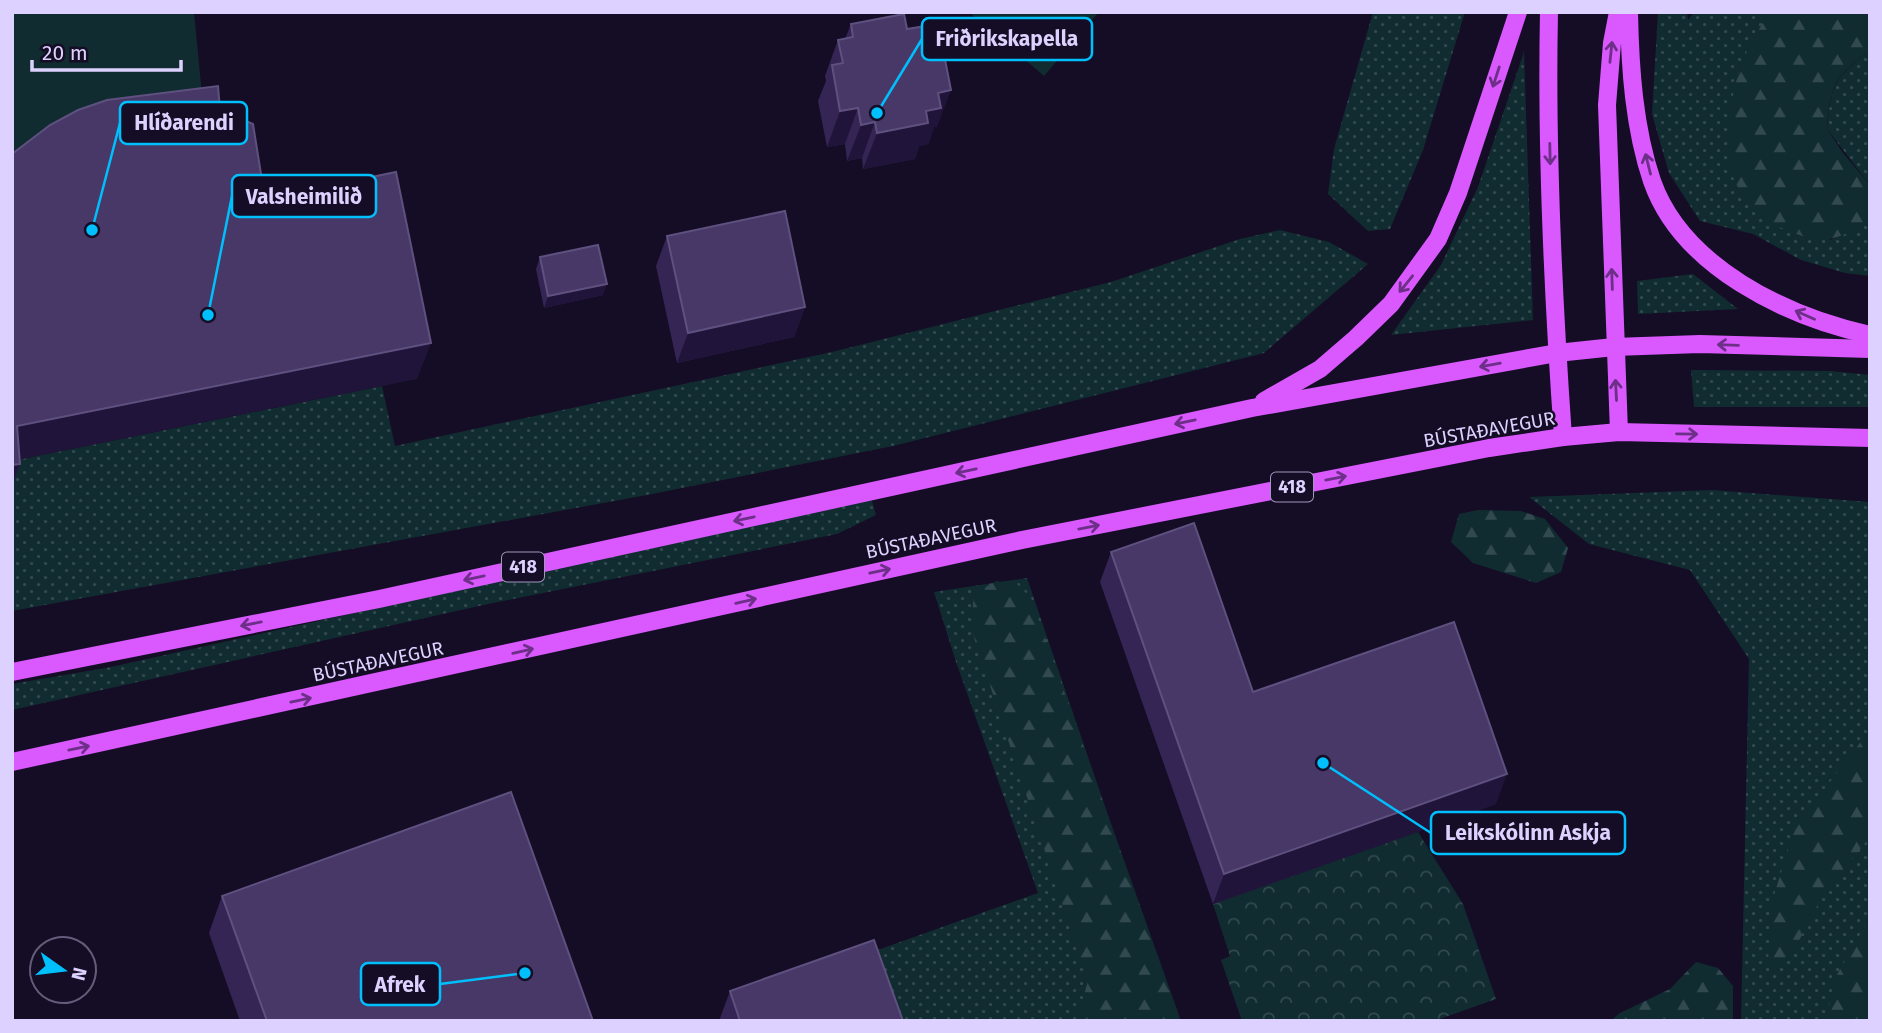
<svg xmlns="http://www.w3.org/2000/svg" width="1882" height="1033" font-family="'Fira Sans',sans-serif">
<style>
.grass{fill:url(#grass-dots)}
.forest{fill:url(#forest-firs)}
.park{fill:url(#park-crowns)}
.pitch{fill:#102c30}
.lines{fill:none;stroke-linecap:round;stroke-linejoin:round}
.primary{stroke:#d959ff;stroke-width:18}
.wall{fill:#352555}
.shaded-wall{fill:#20143a}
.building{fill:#473867;stroke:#5e507f;stroke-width:2}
.oneway{stroke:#6d2f87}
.labels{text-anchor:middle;stroke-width:5;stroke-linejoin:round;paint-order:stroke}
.shield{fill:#150d25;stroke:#a197be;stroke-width:2}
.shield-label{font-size:18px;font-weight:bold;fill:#ddd2ff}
.street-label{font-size:19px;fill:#ddd2ff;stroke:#150d25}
.leader{fill:none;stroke:#00bffd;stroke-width:2.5}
.callout-dot{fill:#00bffd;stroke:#150d25;stroke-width:2.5}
.callout{fill:#150d25;stroke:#00bffd;stroke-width:2.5}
.callout-label{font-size:21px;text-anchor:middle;font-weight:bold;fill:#ddd2ff}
</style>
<defs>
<pattern id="grass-dots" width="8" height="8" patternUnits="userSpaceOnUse" patternTransform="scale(1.75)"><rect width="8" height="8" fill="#102c30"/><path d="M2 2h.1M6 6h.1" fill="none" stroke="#324a4f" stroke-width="1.8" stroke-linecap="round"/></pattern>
<pattern id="forest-firs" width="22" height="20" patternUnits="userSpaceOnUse" patternTransform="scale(1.75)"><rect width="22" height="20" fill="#102c30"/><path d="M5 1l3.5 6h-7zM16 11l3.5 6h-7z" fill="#324a4f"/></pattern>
<pattern id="park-crowns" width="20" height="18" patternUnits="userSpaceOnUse" patternTransform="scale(1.75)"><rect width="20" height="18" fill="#102c30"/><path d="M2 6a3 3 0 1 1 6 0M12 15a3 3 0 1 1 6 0" fill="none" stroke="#324a4f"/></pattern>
</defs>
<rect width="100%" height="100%" fill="#150d25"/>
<g class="grass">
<path d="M 1373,12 L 1465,12 L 1423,150 L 1390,229 L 1368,231 L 1328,194 L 1334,149 Z"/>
<path d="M 1658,12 L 1687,12 L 1688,20 L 1694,12 L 1771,12 L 1767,15 L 1740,68 L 1729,124 L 1830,240 L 1870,223 L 1870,276 L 1845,273 L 1801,260 L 1753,234 L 1700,221 L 1669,173 L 1652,114 Z"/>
<path d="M 1870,50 L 1870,185 L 1827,129 C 1831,83 1834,79 1870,50 Z"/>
<path d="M 1524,52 L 1533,320 L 1391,335 L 1441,265 L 1478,187 Z"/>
<path d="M 1280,230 L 1329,242 L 1368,264 L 1264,353 L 893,446 L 647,495 L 12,611 L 12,461 L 382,386 L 395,446 L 832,352 L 1111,282 L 1240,239 Z"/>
<path d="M 1693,274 L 1738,309 L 1638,314 L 1637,281 Z"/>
<path d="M 1691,370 L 1831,371 L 1870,375 L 1870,407 L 1694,407 Z"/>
<path d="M 1712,490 L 1870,502 L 1870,1021 L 1741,1021 L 1749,659 L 1690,570 L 1589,544 L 1529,497 Z"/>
<path d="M 871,498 L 876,515 L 837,534 L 488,604 L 12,710 L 12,684 L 111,667 Z"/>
<path d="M 1027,578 L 1178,1021 L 896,1021 L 872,952 L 1038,893 L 956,662 L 934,592 Z"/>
</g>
<g class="forest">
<path d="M 1771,12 L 1870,12 L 1870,50 C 1834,78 1831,83 1827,129 L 1843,153 L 1870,185 L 1870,223 C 1826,243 1824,246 1779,227 C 1760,218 1735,191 1731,170 C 1725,138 1730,99 1740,68 C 1746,50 1758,32 1767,15 Z"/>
<path d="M 1478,510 L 1521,511 L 1545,519 L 1568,548 L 1561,572 L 1536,583 L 1473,563 L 1451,542 L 1459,514 Z"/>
<path d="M 996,581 L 1017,584 L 1031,598 L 1181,1021 L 1080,1021 L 1078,1016 L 1088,981 L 971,628 L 974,594 Z"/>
<path d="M 1870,730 L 1870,837 L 1824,893 L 1793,952 L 1783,965 L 1775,968 L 1768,963 L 1771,905 L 1795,827 Z"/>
<path d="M 1870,917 L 1868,1021 L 1826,1021 L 1835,978 Z"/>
<path d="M 1696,962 L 1718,968 L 1733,986 L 1733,1021 L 1610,1021 L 1620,1013 L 1670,989 Z"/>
</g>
<path class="park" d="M 1418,832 L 1463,904 L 1496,999 L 1434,1021 L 1242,1021 L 1221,960 L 1230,956 L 1213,904 Z"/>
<g class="pitch">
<path d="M 12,12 L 194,12 L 207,146 L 12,461 Z"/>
<path d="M 969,12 L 1099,12 L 1044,76 Z"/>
</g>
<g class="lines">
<g class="primary">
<path d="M 1549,12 C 1546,154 1553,296 1563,437"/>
<path d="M 1618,12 L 1612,43 L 1607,105 L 1619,432"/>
<path d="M 1629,12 C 1630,68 1634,128 1652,181 C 1682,267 1787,317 1870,335"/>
<path d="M 1264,401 L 1320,369 L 1356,338 L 1391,304 L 1438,239 L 1458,193 L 1518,12"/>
<path d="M 12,672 L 379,599 L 1252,408 L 1557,353 L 1614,347 L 1700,344 L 1870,349"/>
<path d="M 12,762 L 1022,540 L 1489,448 L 1563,437 L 1619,432 L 1870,438"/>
</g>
</g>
<g class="wall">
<path d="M 851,24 L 907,29 L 937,127 L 934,127 L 928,144 L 919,146 L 915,159 L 863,169 L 862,158 L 847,161 L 845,144 L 827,147 L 818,101 L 826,81 L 825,76 L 838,40 L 845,39 Z"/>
<path d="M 667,236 L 805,307 L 794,337 L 677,363 L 656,266 Z"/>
<path d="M 540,257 L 603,295 L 544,308 L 536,269 Z"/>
<path d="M 1111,552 L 1253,692 L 1496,804 L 1213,904 L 1100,582 Z"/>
<path d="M 222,896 L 593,1021 L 240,1021 L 209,933 Z"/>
<path d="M 730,991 L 903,1021 L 719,1021 Z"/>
</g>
<g class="shaded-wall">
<path d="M 951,90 L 937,127 L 934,127 L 928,144 L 919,146 L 915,159 L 863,169 L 877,133 L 938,93 Z"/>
<path d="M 858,108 L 845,144 L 827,147 L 840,111 Z"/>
<path d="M 875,122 L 862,158 L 847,161 L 861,125 Z"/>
<path d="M 607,284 L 603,295 L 544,308 L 548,296 Z"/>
<path d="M 805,307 L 794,337 L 677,363 L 688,333 Z"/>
<path d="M 431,343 L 417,379 L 12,461 L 17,426 Z"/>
<path d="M 20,464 L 12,486 L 12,465 Z"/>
<path d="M 1507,774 L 1496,804 L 1213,904 L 1224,874 Z"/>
</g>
<g class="building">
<path d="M 904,14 L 907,29 L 926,26 L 927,36 L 940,34 L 951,90 L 938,93 L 941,108 L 926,111 L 928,123 L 877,133 L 875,122 L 861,125 L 858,108 L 840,111 L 832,65 L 843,63 L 838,40 L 853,37 L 851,24 Z"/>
<path d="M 218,86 L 220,110 L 253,124 L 265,199 L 396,172 L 431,343 L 17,426 L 20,464 L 12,465 L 12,154 L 50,125 L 78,110 L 107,100 Z"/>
<path d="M 785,211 L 805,307 L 688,333 L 667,236 Z"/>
<path d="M 598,245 L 607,284 L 548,296 L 540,257 Z"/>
<path d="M 1194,523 L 1253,692 L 1454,622 L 1507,774 L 1224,874 L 1111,552 Z"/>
<path d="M 511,792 L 593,1021 L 267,1021 L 222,896 Z"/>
<path d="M 874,940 L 903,1021 L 740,1021 L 730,991 Z"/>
</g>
<defs><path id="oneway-shaft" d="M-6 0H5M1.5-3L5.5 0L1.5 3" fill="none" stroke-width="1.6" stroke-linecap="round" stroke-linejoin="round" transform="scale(1.75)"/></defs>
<g class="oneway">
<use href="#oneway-shaft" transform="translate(1611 52) rotate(-84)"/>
<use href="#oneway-shaft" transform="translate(1496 77) rotate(108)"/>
<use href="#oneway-shaft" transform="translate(1550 154) rotate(89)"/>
<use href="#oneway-shaft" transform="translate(1648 164) rotate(-104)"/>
<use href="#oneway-shaft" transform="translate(1612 279) rotate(-92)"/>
<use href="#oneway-shaft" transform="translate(1406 284) rotate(129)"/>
<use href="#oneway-shaft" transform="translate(1805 315) rotate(-156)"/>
<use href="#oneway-shaft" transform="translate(1728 345) rotate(-178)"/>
<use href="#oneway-shaft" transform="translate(1490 365) rotate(170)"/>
<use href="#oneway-shaft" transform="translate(1616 390) rotate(-93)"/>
<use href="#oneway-shaft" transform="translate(1185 422) rotate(168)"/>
<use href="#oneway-shaft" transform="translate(1687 434) rotate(1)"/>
<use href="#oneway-shaft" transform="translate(966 471) rotate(168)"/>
<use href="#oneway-shaft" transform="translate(1336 478) rotate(-11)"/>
<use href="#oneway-shaft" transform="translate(744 519) rotate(168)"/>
<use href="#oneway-shaft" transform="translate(1089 527) rotate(-11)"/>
<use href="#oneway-shaft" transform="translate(880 571) rotate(-12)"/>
<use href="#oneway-shaft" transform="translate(474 578) rotate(168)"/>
<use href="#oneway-shaft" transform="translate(746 601) rotate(-13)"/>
<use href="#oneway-shaft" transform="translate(251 624) rotate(169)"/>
<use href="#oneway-shaft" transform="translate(523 651) rotate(-13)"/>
<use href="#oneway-shaft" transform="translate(301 700) rotate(-12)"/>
<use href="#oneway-shaft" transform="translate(79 748) rotate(-12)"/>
</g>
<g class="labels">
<g class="shield">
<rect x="1271" y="472.5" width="42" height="29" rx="5"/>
<rect x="502" y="552.5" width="42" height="29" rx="5"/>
</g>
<g class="shield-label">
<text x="1292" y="493">418</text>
<text x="523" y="573">418</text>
</g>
<g class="street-label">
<text transform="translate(1489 429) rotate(-10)" y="7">BÚSTAÐAVEGUR</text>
<text transform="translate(931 538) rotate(-12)" y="7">BÚSTAÐAVEGUR</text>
<text transform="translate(378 661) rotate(-12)" y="7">BÚSTAÐAVEGUR</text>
</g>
</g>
<path class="leader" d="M877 113L922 39M92 230L120 123M208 315L232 196M1323 763L1431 833M525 973L440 984"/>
<g class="callout-dot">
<circle cx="877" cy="113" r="7"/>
<circle cx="92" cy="230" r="7"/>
<circle cx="208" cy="315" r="7"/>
<circle cx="1323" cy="763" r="7"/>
<circle cx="525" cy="973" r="7"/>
</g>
<g class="callout">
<rect x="922" y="18" width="170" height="42" rx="7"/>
<rect x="120" y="102" width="127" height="42" rx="7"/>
<rect x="232" y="175" width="144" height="42" rx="7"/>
<rect x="1431" y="812" width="194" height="42" rx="7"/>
<rect x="361" y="963" width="79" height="42" rx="7"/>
</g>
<g class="callout-label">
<text x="1007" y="46">Friðrikskapella</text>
<text x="184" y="130">Hlíðarendi</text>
<text x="304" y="204">Valsheimilið</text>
<text x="1528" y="840">Leikskólinn Askja</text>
<text x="400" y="992">Afrek</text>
</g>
<rect width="1882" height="1033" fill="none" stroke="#ddd2ff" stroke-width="28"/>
<g transform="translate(63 970) rotate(104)"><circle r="33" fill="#150d25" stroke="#655c7c" stroke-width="2"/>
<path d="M0-5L12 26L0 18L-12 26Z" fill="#00bffd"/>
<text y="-10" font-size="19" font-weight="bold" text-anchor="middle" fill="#ddd2ff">N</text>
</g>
<path d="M32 60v10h149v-10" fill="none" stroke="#ddd2ff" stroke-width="3.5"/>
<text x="42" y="60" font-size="21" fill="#ddd2ff" stroke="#150d25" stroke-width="5" paint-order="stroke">20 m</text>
</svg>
